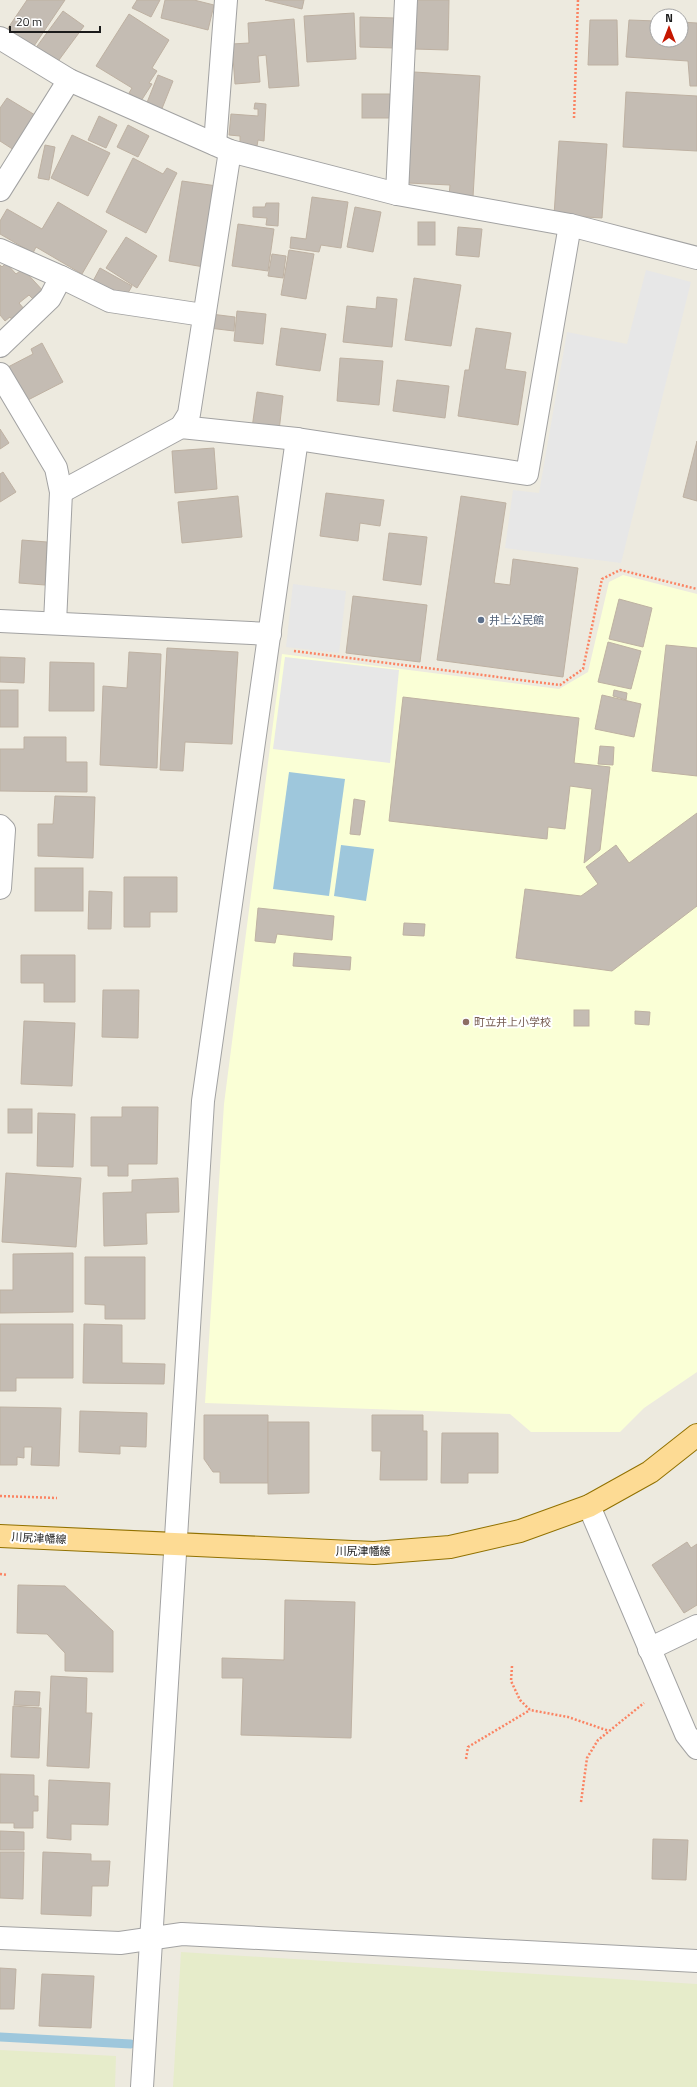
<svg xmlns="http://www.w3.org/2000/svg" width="697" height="2087" font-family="'Titillium Web','Noto Sans JP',sans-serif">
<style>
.education{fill:#faffd6}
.farmland{fill:#e6ecca}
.parking{fill:#e7e7e7}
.water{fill:#9ec7dc}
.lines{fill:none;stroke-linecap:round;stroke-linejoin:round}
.stream{stroke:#9ec7dc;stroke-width:9}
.building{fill:#c4bcb3;stroke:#beb1a2}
.minor-casing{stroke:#a2a2a2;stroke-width:24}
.major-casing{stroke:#917100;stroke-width:24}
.path{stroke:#fb8362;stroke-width:2.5;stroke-dasharray:2 2;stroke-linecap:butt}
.minor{stroke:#fff;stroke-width:22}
.major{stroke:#fddb94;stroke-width:22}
.service-dot{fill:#5c6f8a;stroke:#fff;stroke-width:1.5}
.education-dot{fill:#8d6e63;stroke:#fff;stroke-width:1.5}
.labels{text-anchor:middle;stroke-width:4;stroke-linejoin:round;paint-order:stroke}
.service-label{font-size:11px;fill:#4e5e75;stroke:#fff;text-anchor:start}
.education-label{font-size:11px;fill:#785e54;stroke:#fff;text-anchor:start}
.street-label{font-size:11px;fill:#1b1b1b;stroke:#fff}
</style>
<rect width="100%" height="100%" fill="#edeadf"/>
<path class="education" d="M 623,575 L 697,594 L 697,1372 L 644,1408 L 620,1432 L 531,1432 L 510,1414 L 205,1403 L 224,1104 L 282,654 L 559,689 L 588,672 L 609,582 Z"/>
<g class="farmland">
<path d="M 181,1952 L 697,1984 L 697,2087 L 173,2087 Z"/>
<path d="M 0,2050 L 116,2056 L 115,2087 L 0,2087 Z"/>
</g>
<g class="parking">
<path d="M 646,270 L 691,282 L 621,563 L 505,548 L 513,490 L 539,493 L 567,332 L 627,344 Z"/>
<path d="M 293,584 L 346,591 L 339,653 L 286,647 Z"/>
<path d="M 285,657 L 399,670 L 390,763 L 273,749 Z"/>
</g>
<g class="water">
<path d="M 289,772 L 345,779 L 329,896 L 273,889 Z"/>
<path d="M 341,845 L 374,849 L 366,901 L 334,896 Z"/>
</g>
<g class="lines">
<path class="stream" d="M 0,2037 L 131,2044"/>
</g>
<g class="building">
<path d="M 27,0 L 65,0 L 32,49 L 6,31 Z"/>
<path d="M 137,0 L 160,0 L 151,17 L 132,8 Z"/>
<path d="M 165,0 L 194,0 L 214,5 L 208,30 L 161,18 Z"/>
<path d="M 265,0 L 304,0 L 302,9 Z"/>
<path d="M 415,0 L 449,0 L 448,50 L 414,49 Z"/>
<path d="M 63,11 L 84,26 L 56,64 L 35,49 Z"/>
<path d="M 354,13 L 356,59 L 307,62 L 304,16 Z"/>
<path d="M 129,14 L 169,40 L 152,68 L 157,71 L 149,83 L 152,84 L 141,101 L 129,93 L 132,88 L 96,66 Z"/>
<path d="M 360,17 L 395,18 L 394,48 L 360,47 Z"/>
<path d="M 294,19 L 299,86 L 269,88 L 266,55 L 258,56 L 260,82 L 235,84 L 232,44 L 249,43 L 248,23 Z"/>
<path d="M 590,20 L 617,20 L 618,65 L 588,65 Z"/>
<path d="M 629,20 L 657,21 L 657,40 L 681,40 L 681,22 L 697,23 L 697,86 L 690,86 L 688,61 L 626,57 Z"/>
<path d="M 414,72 L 480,76 L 473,197 L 449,196 L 450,185 L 408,183 Z"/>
<path d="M 158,75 L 173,81 L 161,111 L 146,105 Z"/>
<path d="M 626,92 L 697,96 L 697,151 L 623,147 Z"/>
<rect x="362" y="94" width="28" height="24"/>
<path d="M 7,98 L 35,115 L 14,150 L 0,141 L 0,108 Z"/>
<path d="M 255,103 L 266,104 L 264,141 L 258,140 L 257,146 L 240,145 L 240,136 L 229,135 L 231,114 L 258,116 L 258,109 L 254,109 Z"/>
<path d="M 99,116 L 117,125 L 106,148 L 88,140 Z"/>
<path d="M 128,125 L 149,136 L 138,157 L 117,147 Z"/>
<path d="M 72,135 L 110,153 L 88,196 L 51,178 Z"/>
<path d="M 559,141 L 607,144 L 602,218 L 554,215 Z"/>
<path d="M 45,145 L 55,147 L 49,180 L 38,178 Z"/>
<path d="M 133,158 L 163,174 L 167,168 L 177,173 L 146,233 L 106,212 Z"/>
<path d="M 182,181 L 217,186 L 204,267 L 169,261 Z"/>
<path d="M 312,197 L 348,202 L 341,248 L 321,245 L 319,252 L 290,248 L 291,237 L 306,239 Z"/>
<path d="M 58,202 L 107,231 L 82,274 L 36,247 L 33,253 L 0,234 L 0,221 L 7,209 L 42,229 Z"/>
<path d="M 266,203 L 279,203 L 278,226 L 266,225 L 267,218 L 253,217 L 253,207 L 265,207 Z"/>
<path d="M 355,207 L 381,212 L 373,252 L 347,247 Z"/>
<rect x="418" y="222" width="17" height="23"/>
<path d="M 238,224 L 274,229 L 268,271 L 232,266 Z"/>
<path d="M 458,227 L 482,229 L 479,257 L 456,255 Z"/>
<path d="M 126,237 L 157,256 L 137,288 L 106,268 Z"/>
<path d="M 289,250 L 314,254 L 306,299 L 281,295 Z"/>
<path d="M 272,254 L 286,256 L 283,278 L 268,276 Z"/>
<path d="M 6,263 L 16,274 L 23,269 L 45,293 L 35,301 L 29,295 L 19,303 L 25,310 L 13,321 L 10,317 L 5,321 L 0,315 L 0,265 L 2,267 Z"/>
<path d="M 100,268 L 132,286 L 124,300 L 92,283 Z"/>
<path d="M 414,278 L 461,285 L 451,346 L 405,340 Z"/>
<path d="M 377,297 L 397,299 L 392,347 L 343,342 L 347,306 L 376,309 Z"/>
<path d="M 237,311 L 266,314 L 263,344 L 234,341 Z"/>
<path d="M 211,314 L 235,317 L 234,331 L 209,328 Z"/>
<path d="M 281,328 L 326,334 L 320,371 L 276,365 Z"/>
<path d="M 476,328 L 511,333 L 505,369 L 526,372 L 518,425 L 458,416 L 465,370 L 469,370 Z"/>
<path d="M 42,343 L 63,382 L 26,401 L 8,367 L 33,354 L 31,349 Z"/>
<path d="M 340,358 L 383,361 L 379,405 L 337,401 Z"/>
<path d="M 397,380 L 449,386 L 445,418 L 393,411 Z"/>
<path d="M 257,392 L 283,396 L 279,431 L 252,428 Z"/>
<path d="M 0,429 L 9,443 L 0,449 Z"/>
<path d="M 697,441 L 697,501 L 683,497 Z"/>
<path d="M 214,448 L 217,489 L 175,493 L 172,451 Z"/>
<path d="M 3,472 L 16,492 L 0,502 L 0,474 Z"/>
<path d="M 326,493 L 384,500 L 380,526 L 360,523 L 358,541 L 320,536 Z"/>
<path d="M 238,496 L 242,537 L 182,543 L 178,502 Z"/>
<path d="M 461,496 L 506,503 L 494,583 L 510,585 L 513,559 L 578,568 L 563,677 L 437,660 Z"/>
<path d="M 389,533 L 427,537 L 421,585 L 383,580 Z"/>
<path d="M 22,540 L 47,542 L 45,585 L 19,583 Z"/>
<path d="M 353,596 L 427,605 L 420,662 L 346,653 Z"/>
<path d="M 619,599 L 652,608 L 643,647 L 609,639 Z"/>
<path d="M 608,642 L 641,651 L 631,689 L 598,682 Z"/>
<path d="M 666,645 L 697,648 L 697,776 L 652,771 Z"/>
<path d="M 167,648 L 238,652 L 232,744 L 185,742 L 183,771 L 160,770 Z"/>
<path d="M 129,652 L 161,654 L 157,768 L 100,765 L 103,686 L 127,688 Z"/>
<path d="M 0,657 L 25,658 L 24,683 L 0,682 Z"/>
<path d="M 50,662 L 94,663 L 94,711 L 49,711 Z"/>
<rect x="0" y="690" width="18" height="37"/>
<path d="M 614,690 L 627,693 L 626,700 L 613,696 Z"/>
<path d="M 602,695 L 641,704 L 634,737 L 595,729 Z"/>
<path d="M 403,697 L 579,718 L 574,763 L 610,767 L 600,850 L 584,863 L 592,789 L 570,786 L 565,829 L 548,827 L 547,839 L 389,821 Z"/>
<path d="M 24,737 L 66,737 L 66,762 L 87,762 L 87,792 L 0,791 L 0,749 L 24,749 Z"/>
<path d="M 600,746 L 614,747 L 613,765 L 598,764 Z"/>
<path d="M 55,796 L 95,797 L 93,858 L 38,856 L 38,824 L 53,824 Z"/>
<path d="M 354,799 L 365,801 L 360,835 L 350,834 Z"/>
<path d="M 697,813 L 697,906 L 612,971 L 516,958 L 525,889 L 581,896 L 598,884 L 586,867 L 616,845 L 629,863 Z"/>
<rect x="35" y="868" width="48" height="43"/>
<path d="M 124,877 L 177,877 L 177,912 L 150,912 L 150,927 L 124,927 Z"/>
<path d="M 89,891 L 112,892 L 111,929 L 88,929 Z"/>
<path d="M 258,908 L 334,916 L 332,940 L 277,934 L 275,943 L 255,941 Z"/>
<path d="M 404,923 L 425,924 L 424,936 L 403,935 Z"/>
<path d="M 294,953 L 351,957 L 350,970 L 293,966 Z"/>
<path d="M 21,955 L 75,955 L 75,1002 L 44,1002 L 44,983 L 21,983 Z"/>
<path d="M 103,990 L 139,990 L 138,1038 L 102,1037 Z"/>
<rect x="574" y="1010" width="15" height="16"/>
<path d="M 635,1011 L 650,1012 L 649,1025 L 635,1024 Z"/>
<path d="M 24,1021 L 75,1023 L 72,1086 L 21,1084 Z"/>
<path d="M 122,1107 L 158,1107 L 157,1164 L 128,1164 L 128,1176 L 108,1176 L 108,1166 L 91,1166 L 91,1117 L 122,1117 Z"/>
<rect x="8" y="1109" width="24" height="24"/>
<path d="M 38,1113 L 75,1114 L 73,1167 L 37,1166 Z"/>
<path d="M 6,1173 L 81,1178 L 76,1247 L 2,1242 Z"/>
<path d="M 178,1178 L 179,1212 L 146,1213 L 147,1244 L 104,1246 L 103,1193 L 132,1192 L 132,1180 Z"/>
<path d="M 73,1253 L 73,1312 L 0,1313 L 0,1290 L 13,1290 L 13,1254 Z"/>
<path d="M 85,1257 L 145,1257 L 145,1319 L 105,1319 L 105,1305 L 85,1304 Z"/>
<path d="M 0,1324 L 73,1324 L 73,1378 L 16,1378 L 16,1391 L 0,1391 Z"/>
<path d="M 84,1324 L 122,1325 L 122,1363 L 165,1364 L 164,1384 L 83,1383 Z"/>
<path d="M 0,1407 L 61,1408 L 59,1466 L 31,1465 L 32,1447 L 24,1447 L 24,1458 L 17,1457 L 17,1465 L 0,1465 Z"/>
<path d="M 80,1411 L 147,1413 L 146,1447 L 120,1446 L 120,1454 L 79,1452 Z"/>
<path d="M 204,1415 L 268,1415 L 268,1483 L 220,1483 L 220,1472 L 213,1472 L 204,1459 Z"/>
<path d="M 372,1415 L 423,1415 L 423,1431 L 427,1431 L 427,1480 L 380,1480 L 381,1451 L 372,1451 Z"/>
<path d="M 268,1422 L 309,1422 L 309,1493 L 268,1494 Z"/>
<path d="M 442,1433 L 498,1433 L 498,1473 L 468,1473 L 468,1483 L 441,1483 Z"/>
<path d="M 687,1542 L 691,1548 L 697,1544 L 697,1605 L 684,1613 L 652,1565 Z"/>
<path d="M 18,1585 L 65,1586 L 113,1631 L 113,1672 L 65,1671 L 65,1653 L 47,1634 L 17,1633 Z"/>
<path d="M 285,1600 L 355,1602 L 351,1738 L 241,1735 L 243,1678 L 222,1678 L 222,1658 L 284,1660 Z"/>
<path d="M 51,1676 L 87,1678 L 86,1713 L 92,1713 L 89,1768 L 47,1766 Z"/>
<path d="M 15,1691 L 40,1692 L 39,1706 L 14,1705 Z"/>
<path d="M 13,1706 L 41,1708 L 39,1758 L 11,1757 Z"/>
<path d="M 0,1774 L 34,1775 L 34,1796 L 38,1796 L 38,1811 L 33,1811 L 33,1828 L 14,1828 L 14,1823 L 0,1823 Z"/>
<path d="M 49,1780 L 110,1783 L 108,1825 L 71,1824 L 71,1840 L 47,1838 Z"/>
<path d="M 0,1831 L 24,1832 L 24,1850 L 0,1850 Z"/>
<path d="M 653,1839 L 688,1840 L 686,1880 L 652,1879 Z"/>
<path d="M 0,1852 L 24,1852 L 23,1899 L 0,1898 Z"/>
<path d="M 43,1852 L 91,1854 L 91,1861 L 110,1861 L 108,1886 L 92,1886 L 91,1916 L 41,1914 Z"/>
<path d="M 0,1968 L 16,1969 L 14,2009 L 0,2009 Z"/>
<path d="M 42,1974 L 94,1976 L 91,2028 L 39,2026 Z"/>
</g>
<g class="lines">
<defs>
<g id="minor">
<path d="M 0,38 L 69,80 L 230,151 L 397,194 L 570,225 L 697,258"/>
<path d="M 215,144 L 226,0"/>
<path d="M 0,190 L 69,80"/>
<path d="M 397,194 L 406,0"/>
<path d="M 0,250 L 61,277 L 50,298 L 0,346"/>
<path d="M 61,277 L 110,301 L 203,315"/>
<path d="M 0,374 L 56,468 L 61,492 L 55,623"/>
<path d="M 181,427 L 189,414 L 230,151"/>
<path d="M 61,492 L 181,427 L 297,439 L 527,474 L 570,225"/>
<path d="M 0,621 L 270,634"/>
<path d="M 0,826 L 4,830 L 0,888"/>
<path d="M 589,1506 L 686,1734 L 697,1748"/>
<path d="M 649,1649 L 697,1626"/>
<path d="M 0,1938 L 120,1943 L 182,1934 L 697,1961"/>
<path d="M 142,2087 L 203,1101 L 297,439"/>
</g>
<path id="major" d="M 0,1536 L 374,1553 L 450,1547 L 520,1531 L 589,1506 L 650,1472 L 697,1435"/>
</defs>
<use href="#minor" class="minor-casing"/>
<use href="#major" class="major-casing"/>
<g class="path">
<path d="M 574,118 L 578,0"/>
<path d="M 294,651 L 560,685 L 583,669 L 602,579 L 620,570 L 697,589"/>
<path d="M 0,1496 L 57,1498"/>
<path d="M 0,1574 L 7,1575"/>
<path d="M 512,1666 L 511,1681 L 520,1700 L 530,1710 L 568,1717 L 609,1731"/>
<path d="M 466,1759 L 468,1747 L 530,1710"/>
<path d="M 581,1802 L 587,1758 L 598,1740 L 644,1703"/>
</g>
<use href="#minor" class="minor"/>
<use href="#major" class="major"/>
</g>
<circle class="service-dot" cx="481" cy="620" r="4"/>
<circle class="education-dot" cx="466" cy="1022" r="4"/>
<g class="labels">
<g class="service-label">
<text x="489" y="624">井上公民館</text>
</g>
<g class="education-label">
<text x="474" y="1026">町立井上小学校</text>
</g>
<g class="street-label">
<text transform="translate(39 1538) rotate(3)" y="4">川尻津幡線</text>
<text x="363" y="1555">川尻津幡線</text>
</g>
</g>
<g transform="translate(669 28)"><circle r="19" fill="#ffffff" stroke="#a4a4a4"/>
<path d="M0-3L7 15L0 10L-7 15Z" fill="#c51600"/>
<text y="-6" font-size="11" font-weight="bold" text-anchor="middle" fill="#1b1b1b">N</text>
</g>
<path d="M10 26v6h90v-6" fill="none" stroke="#1b1b1b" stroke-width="2"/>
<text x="16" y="26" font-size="12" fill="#1b1b1b" stroke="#ffffff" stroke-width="3" paint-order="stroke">20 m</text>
</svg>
